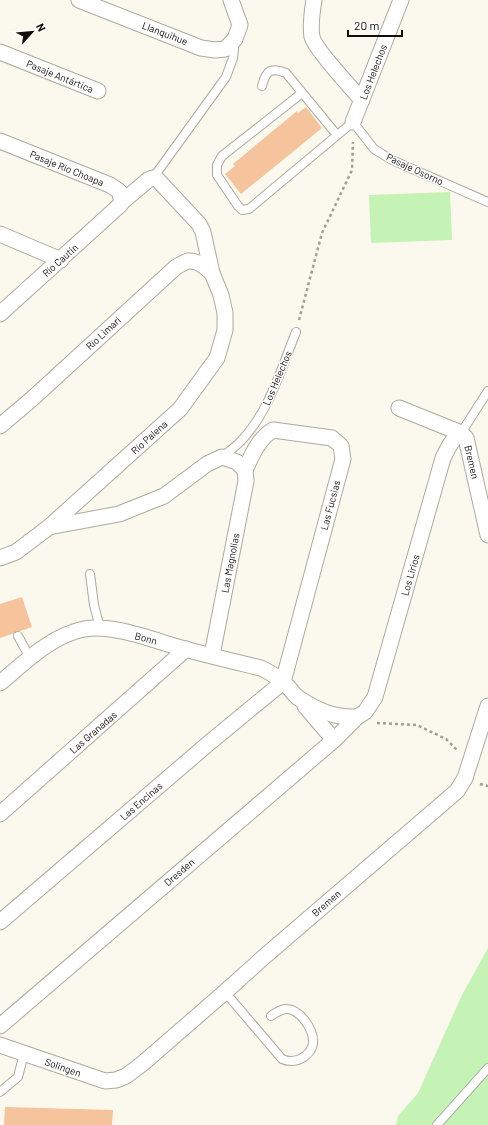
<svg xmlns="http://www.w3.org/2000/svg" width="488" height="1125" font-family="Barlow,sans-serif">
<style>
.green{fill:#c5f3b6}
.building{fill:#f5c39c}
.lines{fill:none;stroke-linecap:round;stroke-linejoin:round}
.service-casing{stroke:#acaa9f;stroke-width:10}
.minor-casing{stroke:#acaa9f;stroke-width:17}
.path{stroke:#a09f96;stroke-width:2.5;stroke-dasharray:3 3;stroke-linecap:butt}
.service{stroke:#fff;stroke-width:8}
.minor{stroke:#fff;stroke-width:15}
.labels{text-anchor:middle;stroke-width:3;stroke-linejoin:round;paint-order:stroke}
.street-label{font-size:10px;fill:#0f0e0b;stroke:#fff}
</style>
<rect width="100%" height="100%" fill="#fbf9ed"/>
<g class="green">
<path d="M 450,192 L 452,240 L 371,243 L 369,195 Z"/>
<path d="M 488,948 L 488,1125 L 396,1125 L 398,1116 L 418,1093 L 462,995 Z"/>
</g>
<g class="building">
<path d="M 306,107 L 322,128 L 241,194 L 225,174 L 235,166 L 233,164 L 297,111 L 298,113 Z"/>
<path d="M 22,597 L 32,627 L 0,638 L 0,604 Z"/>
<path d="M 5,1107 L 113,1110 L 112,1125 L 4,1125 Z"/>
</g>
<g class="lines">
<defs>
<g id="service">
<path d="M 262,86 C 266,70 271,67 286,73 L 337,135"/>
<path d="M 302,93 L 222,156 L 217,165 L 217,175 L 238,206 L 242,210 L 249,209 L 353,122 L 374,149 L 392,160 L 488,202"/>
<path d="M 153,178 L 226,77 L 233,58 L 235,40"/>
<path d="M 461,433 L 488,391"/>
<path d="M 222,457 C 228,452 235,447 241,441 C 269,412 281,369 296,332"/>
<path d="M 90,574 L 94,605 L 100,628"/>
<path d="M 18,636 L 30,658"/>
<path d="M 225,992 L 282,1059 C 284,1060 288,1061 291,1061 C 301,1061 312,1053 313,1043 C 314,1030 300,1008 285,1009 C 280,1010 275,1013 271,1016"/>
<path d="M 0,1092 L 18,1077 L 24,1053"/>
<path d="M 437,1125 L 488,1068"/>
</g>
<g id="minor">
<path d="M 79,0 L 201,48 L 215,50 L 225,49 L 235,39 L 240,25 L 231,0"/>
<path d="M 314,0 C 312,12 310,25 312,37 C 315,49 352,89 362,100"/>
<path d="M 0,52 L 98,91"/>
<path d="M 353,122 L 401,0"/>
<path d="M 0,141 L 110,185 L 119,191 L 122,202 L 120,205 L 0,314"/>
<path d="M 0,234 L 61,260"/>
<path d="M 399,408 L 461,433 L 466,438 L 488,535"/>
<path d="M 0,426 L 33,398 L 176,267 C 180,265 184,262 188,261 C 197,260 206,267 212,273"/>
<path d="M 49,527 L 119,514 L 164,496 L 207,464 L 222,457 L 237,462 L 245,470"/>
<path d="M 0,558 L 16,552 L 49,527 L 180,409 L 217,358 L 225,330 L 225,313 L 221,295 L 212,273 L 203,232 L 199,224 L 157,179 L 153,178 L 148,180 L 122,202"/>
<path d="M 212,655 L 246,481 L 245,470"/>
<path d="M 0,683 C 24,663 52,635 84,629 C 115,624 155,641 185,649 C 210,656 236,662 261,668 C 269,672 276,676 282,681 C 288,686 292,692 297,697 C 316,710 334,718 357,717"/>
<path d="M 305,706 L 334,740"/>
<path d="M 0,814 L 186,649"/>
<path d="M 0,922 L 209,743 L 283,682 L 343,459 L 341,446 L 332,438 L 273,430 C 258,439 252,455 245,470"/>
<path d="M 0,1026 L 334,740 L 357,717 L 365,712 L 375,697 L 443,458 C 448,448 452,439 461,433"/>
<path d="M 0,1045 L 105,1081 L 116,1080 L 126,1076 L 142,1064 L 225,992 L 265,956 L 457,791 L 465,778 L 488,706"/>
</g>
</defs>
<use href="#service" class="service-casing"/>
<use href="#minor" class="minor-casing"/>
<g class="path">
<path d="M 299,320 L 322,233 L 352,170 L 353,142"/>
<path d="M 377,723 L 417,725 L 446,739 L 458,751"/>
<path d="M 480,784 L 488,786"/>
</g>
<use href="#service" class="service"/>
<use href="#minor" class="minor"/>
</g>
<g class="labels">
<g class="street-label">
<text transform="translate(165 33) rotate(21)" y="4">Llanquihue</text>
<text transform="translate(373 72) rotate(-69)" y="4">Los Helechos</text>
<text transform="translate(60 76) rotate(22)" y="4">Pasaje Antártica</text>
<text transform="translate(67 168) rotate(22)" y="4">Pasaje Río Choapa</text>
<text transform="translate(415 169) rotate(25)" y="4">Pasaje Osorno</text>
<text transform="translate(60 260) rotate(-42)" y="4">Río Cautin</text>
<text transform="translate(103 333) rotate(-43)" y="4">Río Limarí</text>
<text transform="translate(277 378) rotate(-67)" y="4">Los Helechos</text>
<text transform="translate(149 437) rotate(-42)" y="4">Río Palena</text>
<text transform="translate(472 462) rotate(77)" y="4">Bremen</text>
<text transform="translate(330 505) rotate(-75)" y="4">Las Fucsias</text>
<text transform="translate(230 563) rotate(-79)" y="4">Las Magnolias</text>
<text transform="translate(410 575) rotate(-74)" y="4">Los Lirios</text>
<text transform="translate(146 638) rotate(15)" y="4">Bonn</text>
<text transform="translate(93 732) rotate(-41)" y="4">Las Granadas</text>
<text transform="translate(141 801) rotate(-41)" y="4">Las Encinas</text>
<text transform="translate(179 872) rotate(-41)" y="4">Dresden</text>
<text transform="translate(326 903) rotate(-41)" y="4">Bremen</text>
<text transform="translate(63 1067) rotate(19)" y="4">Solingen</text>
</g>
</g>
<g transform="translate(32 32) rotate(63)" stroke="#ffffff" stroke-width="3" paint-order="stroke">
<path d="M0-3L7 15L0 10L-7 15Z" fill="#0f0e0b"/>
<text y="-6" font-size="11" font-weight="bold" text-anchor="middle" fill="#0f0e0b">N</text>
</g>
<path d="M348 30v6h54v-6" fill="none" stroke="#0f0e0b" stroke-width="2"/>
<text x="354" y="30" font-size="12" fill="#0f0e0b" stroke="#ffffff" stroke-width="3" paint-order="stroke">20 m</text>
</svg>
